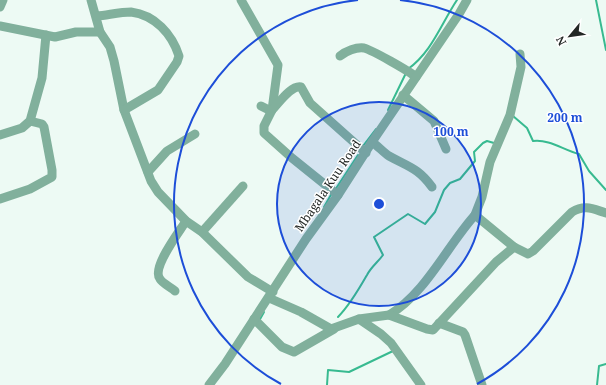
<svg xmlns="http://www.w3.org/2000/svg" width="606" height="385" font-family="'Noto Serif',serif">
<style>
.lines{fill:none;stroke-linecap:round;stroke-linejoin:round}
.stream{stroke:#38ba90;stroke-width:2}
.minor{stroke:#81b09c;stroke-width:9}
.ring{fill:none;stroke:#1d4ed8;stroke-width:2}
.labels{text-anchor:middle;stroke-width:3;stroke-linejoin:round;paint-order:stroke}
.street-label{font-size:12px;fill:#232725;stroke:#fff}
.centre{fill:#1d4ed8;stroke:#fff;stroke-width:2}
.ring-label{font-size:12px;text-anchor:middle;font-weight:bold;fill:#1d4ed8;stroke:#fff;stroke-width:3;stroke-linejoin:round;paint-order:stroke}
</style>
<rect width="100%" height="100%" fill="#edfaf4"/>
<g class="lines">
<g class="stream">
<path d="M 596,0 L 606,50"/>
<path d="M 408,69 C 432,52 441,24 457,0"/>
<path d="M 388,110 L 406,73"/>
<path d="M 513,116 L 527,128 L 533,141 C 550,139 563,150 579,154 L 589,171 L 606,190"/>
<path d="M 363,146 L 376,129"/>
<path d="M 335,190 L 358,155"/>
<path d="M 324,207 L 332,193"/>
<path d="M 338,317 C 350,305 359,289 367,275 C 371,267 378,262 383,255 L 374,237 L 408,214 L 425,224 L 435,212 L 444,190 L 450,183 L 460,179 L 475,161 L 474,152 L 483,143 L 487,141 L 494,143"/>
<path d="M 259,321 L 264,312"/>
<path d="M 327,385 L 328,370 L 349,372 L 393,351"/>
<path d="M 597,385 L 599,366 L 606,364"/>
</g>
<g class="minor">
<path d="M 91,0 L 100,32 L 110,47 L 114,61 L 124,110 L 151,181 L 158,192 L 186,221 L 202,232 L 248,277 L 273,292"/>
<path d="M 241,0 L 278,65 L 272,110 L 264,126 L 264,133 L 292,158 L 338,195"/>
<path d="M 0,7 L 3,0"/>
<path d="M 97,16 C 108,15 120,12 131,12 C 155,15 172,34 179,56 L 177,62 L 158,90 L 124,110"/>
<path d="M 0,26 L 55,37 L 76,32 L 100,32"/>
<path d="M 340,56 C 346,51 356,47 364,48 C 372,50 409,71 416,77"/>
<path d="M 403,95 L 434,121 L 446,149"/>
<path d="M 261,106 L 269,110 L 272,110 C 279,103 291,85 301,87 L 310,103 L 366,153"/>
<path d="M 0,135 L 22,128 L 30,121 L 42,78 L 46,35"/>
<path d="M 372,142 C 378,146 383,152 389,156 C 409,167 418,168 432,187"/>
<path d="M 148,172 L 167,151 L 195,134"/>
<path d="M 0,199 L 30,189 L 52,177 L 52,170 L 44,127 L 42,124 L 30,121"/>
<path d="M 475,215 L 482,197 L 490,162 L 510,115 L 521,67 L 520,54"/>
<path d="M 202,232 L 243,186"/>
<path d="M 175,291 C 171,287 163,284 160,279 C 151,268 180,231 186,221"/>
<path d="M 269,298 L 301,312 L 331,329 L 359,319 L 381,334 L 391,343 L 421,385"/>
<path d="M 389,315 C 426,293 447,246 475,215 L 514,247 L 528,254 L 533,251 L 572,212 C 585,204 593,209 606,213"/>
<path d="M 254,319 L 282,347 L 294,352 L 334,329"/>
<path d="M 359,319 L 389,315 L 427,329 L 433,330 L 496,262 L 514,247"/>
<path d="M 439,323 L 463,332 L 465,335 L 482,385"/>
<path d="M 209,385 L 225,364 L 306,239 L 338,195 L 372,142 L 459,14 L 467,0"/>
</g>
</g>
<circle cx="379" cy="204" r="102" fill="#1d4ed8" fill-opacity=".12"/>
<g class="ring">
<circle cx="379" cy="204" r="102"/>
<path d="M281 384A205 205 0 0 1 358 0M400 0A205 205 0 0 1 477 384"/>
</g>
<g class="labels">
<g class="street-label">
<text transform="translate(328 186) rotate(-56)" y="4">Mbagala Kuu Road</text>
</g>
</g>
<circle cx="379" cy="204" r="6" class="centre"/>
<g class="ring-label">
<text x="565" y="122">200 m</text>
<text x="451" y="136">100 m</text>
</g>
<g transform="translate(570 36) rotate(241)" stroke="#ffffff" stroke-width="3" paint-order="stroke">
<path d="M0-3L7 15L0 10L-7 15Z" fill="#232725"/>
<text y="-6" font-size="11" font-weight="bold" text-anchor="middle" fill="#232725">N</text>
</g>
</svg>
